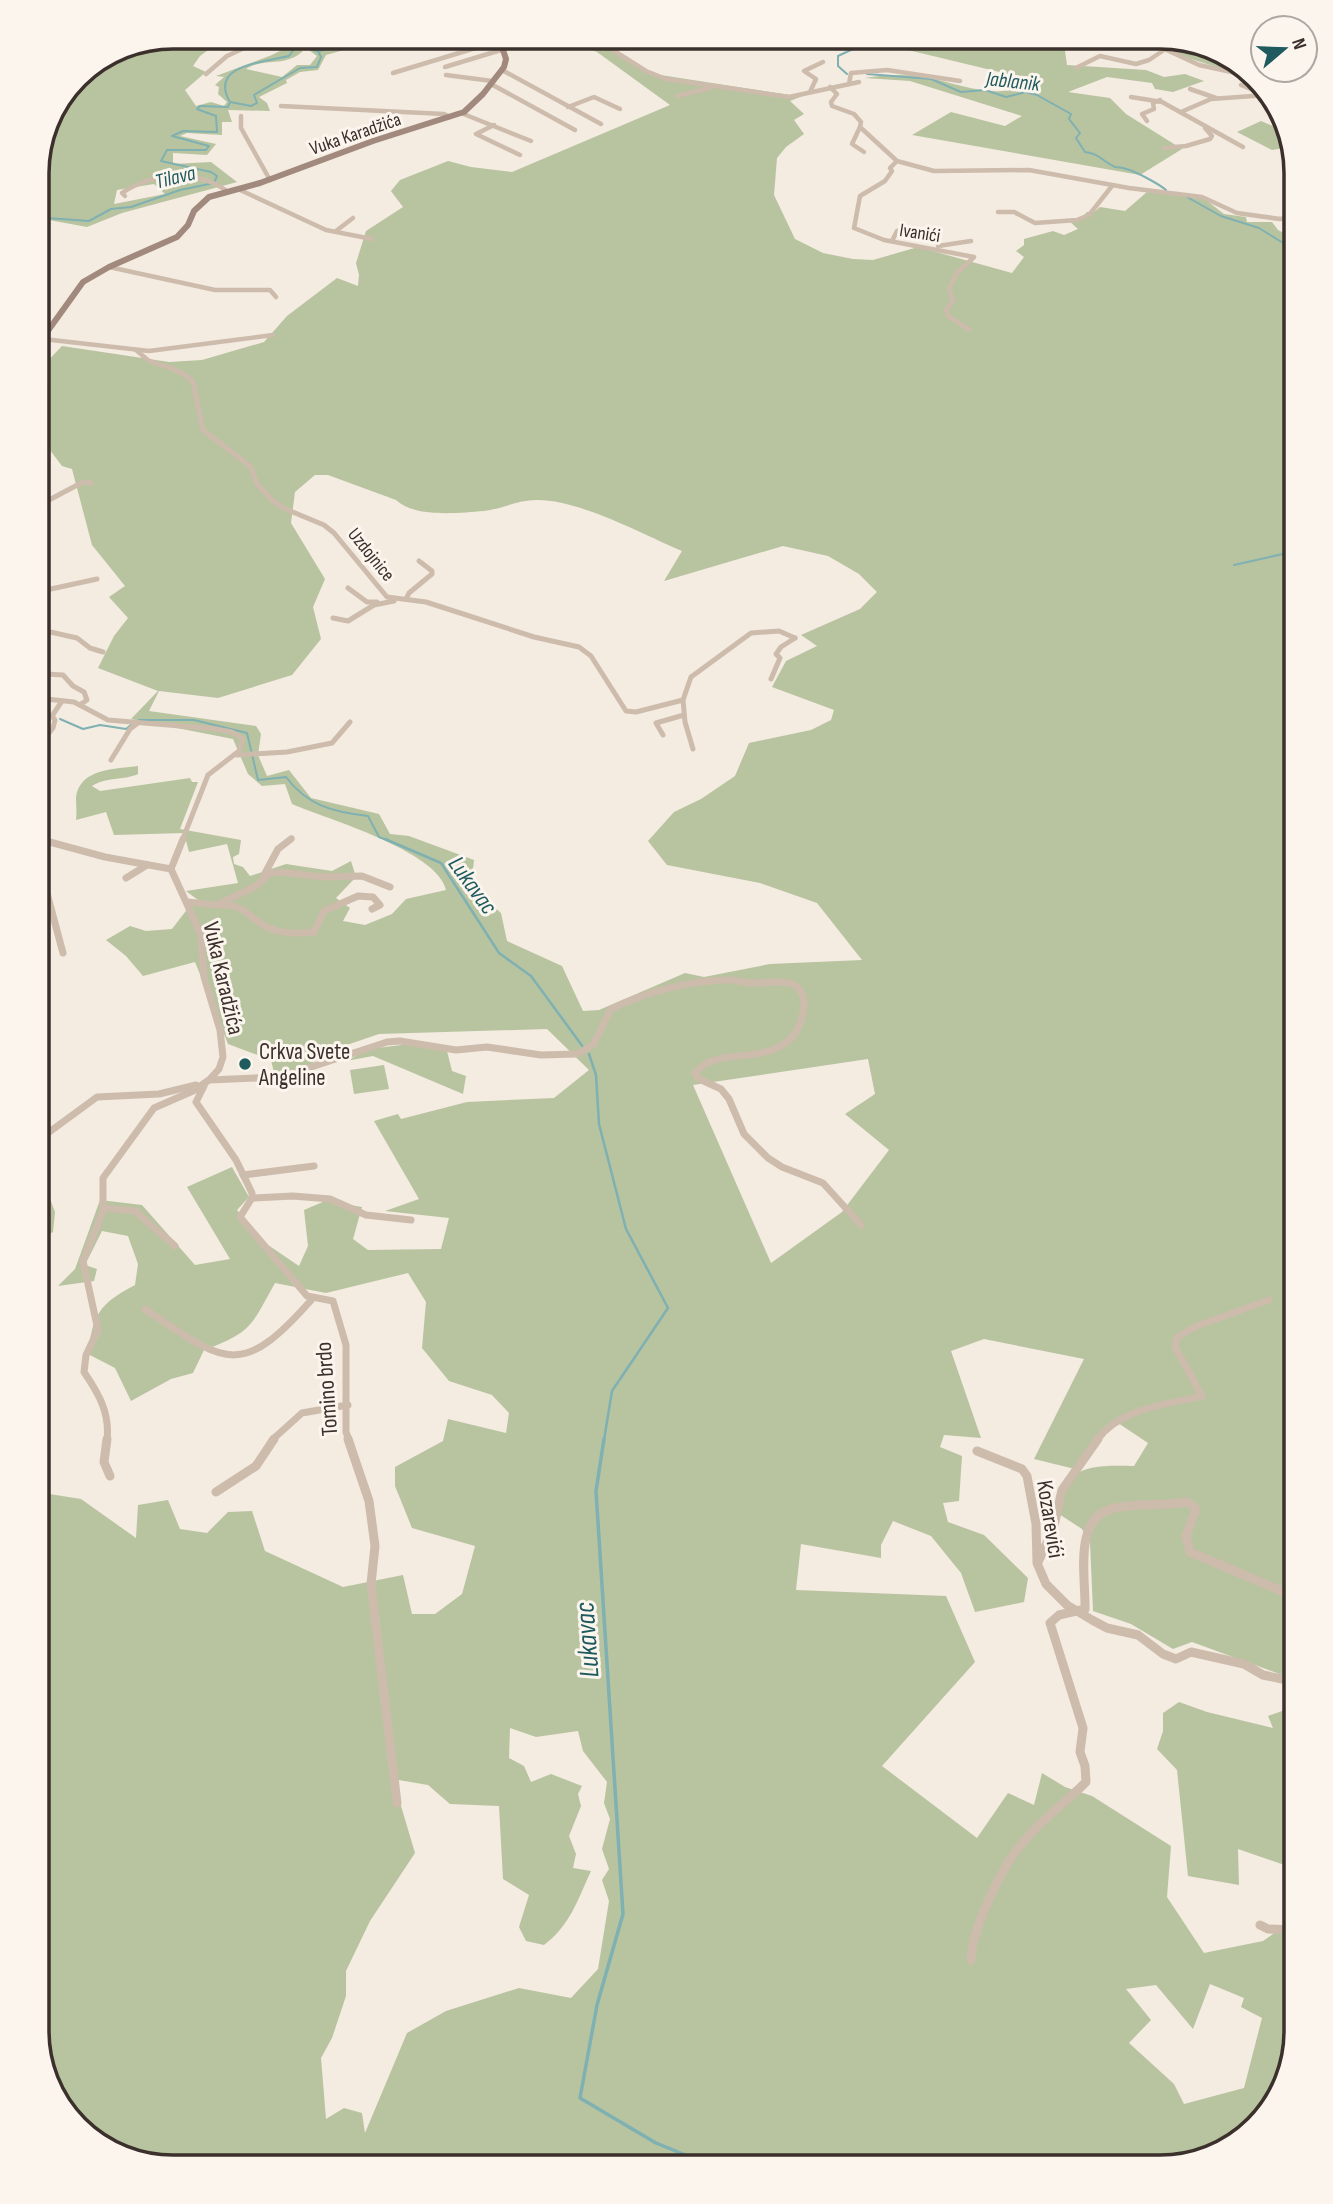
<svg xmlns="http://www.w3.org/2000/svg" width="1333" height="2204" font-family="'Sofia Sans Condensed',sans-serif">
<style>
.green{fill:#b8c4a0;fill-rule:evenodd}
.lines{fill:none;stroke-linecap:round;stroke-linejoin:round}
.stream-far2{stroke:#7fb0b2;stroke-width:2}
.stream-far1{stroke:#7fb0b2;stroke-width:2.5}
.stream{stroke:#7fb0b2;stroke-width:3.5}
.street-far3{stroke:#cdbbac;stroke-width:4.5}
.street-far2{stroke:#cdbbac;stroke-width:5}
.street-far1{stroke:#cdbbac;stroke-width:7}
.street{stroke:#cdbbac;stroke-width:9}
.secondary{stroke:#a18a7d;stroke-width:6}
.poi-dot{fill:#1f5a5e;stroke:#fbf5ee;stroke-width:2.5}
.labels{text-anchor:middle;stroke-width:6;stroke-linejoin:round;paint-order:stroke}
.far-street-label{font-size:19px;fill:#3b302b;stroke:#fbf5ee}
.far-water-label{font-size:21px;font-style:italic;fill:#1f5a5e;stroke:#fbf5ee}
.street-label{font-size:23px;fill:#3b302b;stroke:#fbf5ee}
.poi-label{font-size:23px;fill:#3b302b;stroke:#fbf5ee;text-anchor:start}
.water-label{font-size:24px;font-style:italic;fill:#1f5a5e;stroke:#fbf5ee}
.near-water-label{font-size:28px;font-style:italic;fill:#1f5a5e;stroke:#fbf5ee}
.rim{fill:none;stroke:#3b302b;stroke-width:3.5}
</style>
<rect width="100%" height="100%" fill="#f4ebe1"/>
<g class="green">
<path d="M 173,37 L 244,37 L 225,51 L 211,48 L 200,56 L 193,66 L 206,72 L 185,90 L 196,106 L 211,102 L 224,106 L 227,102 L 218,94 L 219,87 L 215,85 L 224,77 L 216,76 L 272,55 L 301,40 L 328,49 L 365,41 L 367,37 L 384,39 L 379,45 L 358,46 L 326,55 L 318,70 L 300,72 L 286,80 L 287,83 L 259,97 L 267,103 L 270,111 L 228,110 L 232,122 L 222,122 L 222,135 L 187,133 L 180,136 L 216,144 L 207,155 L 173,153 L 173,164 L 211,162 L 237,182 L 122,213 L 87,227 L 49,220 L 37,235 L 37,164 L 47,120 L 77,76 L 121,47 ZM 306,48 L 317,56 L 310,65 L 297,65 L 282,77 L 246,69 C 264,57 285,68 303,51 L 300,50 ZM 154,184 L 165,194 L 114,204 L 117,190 Z"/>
<path d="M 564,37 L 594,37 L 654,74 L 790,95 L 805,95 L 790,101 L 804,114 L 794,120 L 804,134 L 786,147 L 777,158 L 774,195 L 795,239 L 823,253 L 853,259 L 873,260 L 918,247 L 1012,273 L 1024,257 L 1016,251 L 1024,245 L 1024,239 L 1053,231 L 1064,235 L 1078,229 L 1068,220 L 1081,218 L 1087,212 L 1094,212 L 1100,207 L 1125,211 L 1147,192 L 1202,197 L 1224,214 L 1246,217 L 1247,222 L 1272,222 L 1278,230 L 1296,239 L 1296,1680 L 1192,1642 L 1173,1649 L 1131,1624 L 1093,1611 L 1090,1543 L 1082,1529 L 1059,1514 C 1061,1505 1063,1488 1068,1481 C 1082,1463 1115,1466 1134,1466 L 1148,1443 L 1118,1423 L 1104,1433 L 1079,1470 L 1034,1459 L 1084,1359 L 984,1339 L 951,1351 L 981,1438 L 944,1435 L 940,1447 L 962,1456 L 959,1501 L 943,1503 L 948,1522 L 984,1535 L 1028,1578 L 1024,1602 L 975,1612 L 961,1573 L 931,1536 L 893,1521 L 881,1545 L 881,1558 L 801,1544 L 796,1590 L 946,1596 L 975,1662 L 882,1766 L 977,1838 L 1008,1793 L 1034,1805 L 1042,1773 L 1065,1787 L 1092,1796 L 1171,1846 L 1167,1897 L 1204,1953 L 1263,1941 L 1296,1918 L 1296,2032 L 1274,2107 L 1221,2153 L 1160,2167 L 164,2167 L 97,2145 L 51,2092 L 37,2031 L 37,1509 L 43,1493 L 81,1499 L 136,1538 L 138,1505 L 168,1500 L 180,1529 L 207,1533 L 228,1512 L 252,1511 L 265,1551 L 343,1587 L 403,1575 L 412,1614 L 435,1614 L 462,1594 L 475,1546 L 412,1528 L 395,1486 L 395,1467 L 443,1441 L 448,1419 L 506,1433 L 509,1413 L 492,1395 L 449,1381 L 422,1348 L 426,1302 L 408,1273 L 326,1293 L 275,1283 C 251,1326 252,1332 204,1350 L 193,1373 L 171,1379 L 131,1401 L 115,1368 L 88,1354 C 93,1314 99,1304 135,1285 L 138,1264 L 128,1236 L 102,1231 L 85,1265 L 97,1269 L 94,1281 L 58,1286 L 75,1269 L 100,1200 L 142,1205 L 195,1265 L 230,1259 L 187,1187 L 232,1167 L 249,1197 L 237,1210 L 268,1245 L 299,1266 L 308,1246 L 304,1210 L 325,1201 L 362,1207 L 353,1239 L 368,1250 L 441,1249 L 449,1218 L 385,1211 L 419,1199 L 374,1121 L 398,1114 L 401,1119 L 467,1102 L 554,1098 L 589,1070 L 547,1029 L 379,1034 L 335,1049 L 277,1085 L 271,1060 L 228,1044 L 195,962 L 143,976 L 126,956 L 106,940 L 130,926 L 146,931 L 172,929 L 192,903 L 198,900 L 186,891 L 238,883 L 227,844 L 189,852 L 184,833 L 114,835 L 106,812 L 76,820 C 77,813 76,804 76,797 C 80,768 116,769 138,766 L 138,774 C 123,781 108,776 92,786 L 100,791 L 190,778 L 192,782 L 198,782 L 180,829 L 241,840 L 239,854 L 233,857 L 234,864 L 243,867 L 250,876 L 286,864 L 332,871 L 351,861 L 356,877 L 336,898 L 350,908 L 343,921 L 365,925 L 392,914 L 406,899 L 446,890 C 438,851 327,819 292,804 L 285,784 L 262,786 L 248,774 L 233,739 L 131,719 L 158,691 L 98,668 L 114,636 L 128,618 L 109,597 L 125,586 L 92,545 L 72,469 L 62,466 L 37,433 L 37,372 L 62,346 L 169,362 L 202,360 L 264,342 L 287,316 L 337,278 L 358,286 L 359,275 L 356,263 L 366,231 L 403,207 L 391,191 L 400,180 L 448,161 L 471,167 L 512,172 L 670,105 L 597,52 ZM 315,475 L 328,475 L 396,500 C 415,518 458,513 484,511 C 501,509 518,500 536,500 C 578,499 642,534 682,551 L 664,581 L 783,546 L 828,556 L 859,574 L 877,592 L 860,609 L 801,635 L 817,646 L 786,661 L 772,687 L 834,710 L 831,720 L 811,730 L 749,743 L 735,776 L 701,799 L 674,812 L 648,841 L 667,865 L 760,883 L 817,903 L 862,960 L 770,964 L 704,977 L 685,973 L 599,1010 L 583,1011 L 562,966 L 507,941 L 501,913 L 471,887 L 474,860 L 409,836 L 390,834 L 379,814 L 311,798 L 289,770 L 267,776 L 258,755 L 261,734 L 256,726 L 149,711 L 159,691 L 218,698 L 292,675 L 321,639 L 313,607 L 325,579 L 291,523 L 295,492 ZM 868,1059 L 875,1094 L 845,1114 L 889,1150 L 842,1212 L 771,1263 L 693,1085 ZM 510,1728 L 536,1737 L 578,1731 L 583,1751 L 607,1782 L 604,1803 L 610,1819 L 602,1849 L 609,1869 L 602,1880 L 609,1901 L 598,1969 L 571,1998 L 519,1988 L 446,2011 L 407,2033 L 365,2133 L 362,2113 L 344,2108 L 326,2119 L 321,2058 L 332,2038 L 346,1996 L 346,1971 L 370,1921 L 415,1853 L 393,1779 L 428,1785 L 450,1804 L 499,1806 L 503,1879 L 529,1895 L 519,1927 L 526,1941 L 544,1945 C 570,1926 578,1899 591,1871 L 573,1868 L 576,1854 L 569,1836 L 581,1806 L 578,1794 L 582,1786 L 551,1774 L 531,1782 L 524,1766 L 509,1758 ZM 1210,1984 L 1244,1998 L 1241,2007 L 1262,2018 L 1244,2088 L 1184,2104 L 1174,2084 L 1129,2043 L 1151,2020 L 1126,1989 L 1156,1985 L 1193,2029 Z"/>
<path d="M 854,37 L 1063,37 L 1067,65 L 1146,70 L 1164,77 L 1185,74 L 1204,81 L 1173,92 L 1155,89 L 1152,83 L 1107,77 L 1068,92 L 1110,98 L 1126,114 L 1182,149 L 1140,175 L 912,135 L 951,112 L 1005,126 L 1022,116 L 910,81 L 865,78 C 887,74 909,74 930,78 C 963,85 1003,103 1033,80 Z"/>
<path d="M 1153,37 L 1170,37 L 1236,59 L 1252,78 L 1149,46 Z"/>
<path d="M 1261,121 L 1287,132 L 1290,147 L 1272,150 L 1237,132 Z"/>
<path d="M 409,1044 L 447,1051 L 452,1071 L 466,1076 L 463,1094 L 373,1056 L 346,1061 L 369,1049 Z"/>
<path d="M 384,1065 L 389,1089 L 354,1094 L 350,1070 Z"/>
<path d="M 37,1164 L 55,1212 L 53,1232 L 37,1241 Z"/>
<path d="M 1179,1702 L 1207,1712 L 1273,1728 L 1268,1716 L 1285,1710 L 1296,1721 L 1296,1869 L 1238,1849 L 1239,1885 L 1188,1876 L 1177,1770 L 1157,1749 L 1163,1731 L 1163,1713 Z"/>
</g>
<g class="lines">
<g class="stream-far2">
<path d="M 847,37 L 845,42 L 853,49 L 838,56 L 838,66 L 847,74"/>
<path d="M 867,74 L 931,79 L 961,92 L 985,90 L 1006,97 L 1026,92 L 1037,95 L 1071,114 L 1069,119 L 1080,133 L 1076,138 L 1085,152 C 1098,153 1104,162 1115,167 C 1119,168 1122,167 1126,169 C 1135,171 1159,184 1166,190"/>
<path d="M 230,102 C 208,65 264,62 289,56 L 297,45 L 317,51"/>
<path d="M 1187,197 L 1221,216 L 1259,228 L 1296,251"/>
<path d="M 37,221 L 47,218 L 89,221 L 111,209 L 131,207 L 180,190 L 214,183 L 217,176 L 211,172 L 161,161 L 167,150 L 206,150 L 209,146 L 172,136 L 183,131 L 217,132 L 216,116 L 197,109 L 200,106 L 228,107 L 230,102 L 251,106 L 257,103 L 254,95 L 300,68 L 317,67 L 321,57 L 318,51 L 363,43 L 372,37"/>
<path d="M 1234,565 L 1296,551"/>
<path d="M 60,719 L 83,729 L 100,725 L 126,729 L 131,725"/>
<path d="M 139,720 L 194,720 L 247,733 L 258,780 L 286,777 C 308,806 333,812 368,816 L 379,837 L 390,841"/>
<path d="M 37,724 L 50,720"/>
</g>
<g class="stream-far1">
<path d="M 385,839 L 441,863 L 499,953 L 531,976 L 583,1047"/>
<path d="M 589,1054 L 596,1075 L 599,1124 L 626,1229 L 668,1308 L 612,1391 L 604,1440"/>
</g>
<path class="stream" d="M 604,1439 L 596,1491 L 623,1914 L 597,2005 L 580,2098 L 656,2143 L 715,2167"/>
<g class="street-far3">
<path d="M 592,37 L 646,71 L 666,79 L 789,97 L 859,82"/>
<path d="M 1112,37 L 1158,46 L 1199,65 L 1250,76"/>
<path d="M 445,67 L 501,50"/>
<path d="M 1076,68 L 1100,56 L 1136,64 L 1149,60 L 1164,50"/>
<path d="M 502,70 L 601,124"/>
<path d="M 393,73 L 502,40"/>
<path d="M 206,74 L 227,56 L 268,37"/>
<path d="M 446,75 L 492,81"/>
<path d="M 491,84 L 575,130"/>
<path d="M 849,84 L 851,73 L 887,70 L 960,81"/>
<path d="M 1241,85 L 1263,94"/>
<path d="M 830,87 L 837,94 L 831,102 L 832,106 L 854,114 L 861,122 L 860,127 L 897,161 L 934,171 L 1029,170 L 1129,188 L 1202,197 L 1237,213 L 1280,219 L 1296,217"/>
<path d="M 1190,89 L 1216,98"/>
<path d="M 810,92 L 816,79 L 804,71 L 823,62"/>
<path d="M 677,96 L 710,88"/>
<path d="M 1131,97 L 1162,102 L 1243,147"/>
<path d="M 281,106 L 444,114 L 450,117"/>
<path d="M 568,107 L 594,97 L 620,109"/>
<path d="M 1181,112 L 1211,99 L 1267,95"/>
<path d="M 461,113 L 531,141"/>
<path d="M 241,116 L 241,128 L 270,180"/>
<path d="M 1147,121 L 1142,114 L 1154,109 L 1153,103 L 1160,100"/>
<path d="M 1280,122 L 1285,124"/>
<path d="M 494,125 L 476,134 L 520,155"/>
<path d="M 860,127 L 852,144 L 864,152"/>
<path d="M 1164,148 L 1186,146 L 1210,139 L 1212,136 L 1205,128"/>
<path d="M 897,161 L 890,168 L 892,171 L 885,181 L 860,196 L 854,228 L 884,240 L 974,257 L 956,274 L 949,289 L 953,300 L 946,310 L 948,316 L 970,330"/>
<path d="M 238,189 L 326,230 L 372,239"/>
<path d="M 125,196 L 122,193 C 154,172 195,169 227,191"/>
<path d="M 998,212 L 1014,212 L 1035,223 L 1077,220 L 1089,215 L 1112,186"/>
<path d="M 336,231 L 353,218"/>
<path d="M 892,241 L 897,231 L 905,229"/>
<path d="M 938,246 L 971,241"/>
<path d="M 109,267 L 215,290 L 270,290 L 276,297"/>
<path d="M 43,339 L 149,351 L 273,335"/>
<path d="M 136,350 L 149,361 L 176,370"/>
</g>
<g class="street-far2">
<path d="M 171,368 L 187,376 L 193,382 L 203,430 L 251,467 L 257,484 L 271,499 L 283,508 L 324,525 L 334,533 L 387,597 L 426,602 L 534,637 L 579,647 L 591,656 L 626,711 L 636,712 L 683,700"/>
<path d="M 37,496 L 49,500 L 83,482 L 91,483"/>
<path d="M 37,545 L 41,544"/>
<path d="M 348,588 L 367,602 L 377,602"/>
<path d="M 37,592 L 97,579"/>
<path d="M 406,599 L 409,593 L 432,574 L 432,571 L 419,561"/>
<path d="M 333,618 L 348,621 L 374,605 L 394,601"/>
<path d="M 37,629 L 77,638 L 90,648 L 103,652"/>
<path d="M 46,669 L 46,674 L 63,675 L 73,686 L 84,692 L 87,700 L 81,704"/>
<path d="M 771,679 L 780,658 L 776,654 L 781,647 L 795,638"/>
<path d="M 37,698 L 74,702 L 108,720 L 216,729 L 232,732 L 243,739 L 239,751 L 208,775 L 182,841"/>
<path d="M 663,735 L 656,723 L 684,715"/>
<path d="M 45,738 L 53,728 L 55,720 L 52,716 L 62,701"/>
<path d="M 693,749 L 685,722 L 683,700 L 691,677 L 751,633 L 779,631 L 795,638"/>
<path d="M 237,755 L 287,752 L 332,743 L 350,722"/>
<path d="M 111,760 L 130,729 L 138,723"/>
<path d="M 289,841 L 292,838"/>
</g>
<g class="street-far1">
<path d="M 183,839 L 171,869 L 201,935 L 204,977 L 220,1030 L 223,1057 L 219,1069 L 210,1079"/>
<path d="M 37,842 L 46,841 L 105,857 L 171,869"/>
<path d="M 37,856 L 63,953"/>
<path d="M 263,877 L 278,849 L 291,839"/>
<path d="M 126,878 L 147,865"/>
<path d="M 187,902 L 217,905 L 256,886 L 269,874 L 280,872 L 323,877 L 362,876 L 390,887"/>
<path d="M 220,905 C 248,904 248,919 269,928 C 283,934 299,934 314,932 L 324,911 L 358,896 L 373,897 L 380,905 L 372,909"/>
<path d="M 204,1086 L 196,1102 L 236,1160 L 252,1193 L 252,1198 L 240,1217 L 307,1296 L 333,1301 L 346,1345 L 346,1432 L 349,1440"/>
<path d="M 37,1141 L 97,1097 L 159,1094 L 196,1085"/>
<path d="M 243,1175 L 314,1166"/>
<path d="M 252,1198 L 293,1196 L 330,1199 L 366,1215 L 411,1220"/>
<path d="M 103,1208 L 135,1211 L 175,1246"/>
<path d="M 145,1309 C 226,1364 241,1380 313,1298"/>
<path d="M 107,1440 C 110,1413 99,1394 84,1372 L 86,1355 L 98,1330 L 83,1261 L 103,1211 L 103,1178 L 154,1108 L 193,1091 L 209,1080 L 281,1077 L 387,1042 L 400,1041 L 456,1050 L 487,1047 L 541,1055 L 577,1054 L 593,1045 L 611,1009 C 646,992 691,980 730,980 C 738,980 744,983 751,983 C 771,984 802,973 804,1003 C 804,1014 799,1030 792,1037 C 764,1067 717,1045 695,1073 L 699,1079 L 721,1089 L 729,1099 L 744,1134 L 768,1158 L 782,1167 L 823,1183 L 861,1225"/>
<path d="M 272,1440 L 302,1413 L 348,1405"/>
<path d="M 1097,1440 C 1120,1408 1165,1405 1202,1396 L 1175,1347 L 1177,1337 L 1197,1326 L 1269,1300"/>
</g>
<g class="street">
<path d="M 107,1439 L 104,1462 L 110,1476"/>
<path d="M 348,1439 L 369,1501 L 375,1546 L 371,1584 L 397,1803"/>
<path d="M 977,1451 L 1022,1469 L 1027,1476 L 1036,1524 L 1037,1563 L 1046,1584 L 1067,1605 L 1092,1620 L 1107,1628 L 1138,1635 L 1163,1654 L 1176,1659 L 1191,1652 L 1244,1664 L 1263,1675 L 1296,1682"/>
<path d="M 216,1492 L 256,1466 L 274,1439"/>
<path d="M 1038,1562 L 1053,1530 L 1062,1490 L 1098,1439"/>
<path d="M 1260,1925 L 1268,1929 L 1296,1930"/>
<path d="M 971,1960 C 971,1932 999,1874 1016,1851 C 1035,1825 1064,1804 1086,1782 L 1085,1766 L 1080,1752 L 1083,1728 L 1050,1623 L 1059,1615 L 1085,1609 C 1086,1577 1072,1516 1115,1508 C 1138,1503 1163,1506 1187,1502 L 1196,1509 L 1186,1536 L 1190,1552 L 1296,1597"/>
</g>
<path class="secondary" d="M 37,346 L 83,282 L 109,267 L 177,237 L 188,225 L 194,211 L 209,197 L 260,183 L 373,141 L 464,112 L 483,94 L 504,67 L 506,59 L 501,44 L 516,37"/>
</g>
<circle class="poi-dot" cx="245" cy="1064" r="7"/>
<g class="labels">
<g class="far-street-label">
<text transform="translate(355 133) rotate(-19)" y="7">Vuka Karadžića</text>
<text transform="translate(920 232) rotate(9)" y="7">Ivanići</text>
<text transform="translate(372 554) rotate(51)" y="7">Uzdojnice</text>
</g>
<g class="far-water-label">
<text transform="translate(1013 81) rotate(6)" y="7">Jablanik</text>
<text transform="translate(175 177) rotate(-14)" y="7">Tilava</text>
</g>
<g class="street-label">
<text transform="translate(224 978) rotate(77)" y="8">Vuka Karadžića</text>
<text transform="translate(326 1389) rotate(-94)" y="8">Tomino brdo</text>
<text transform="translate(1051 1519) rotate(81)" y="8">Kozarevići</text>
</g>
<g class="poi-label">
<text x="259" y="1059">Crkva Svete<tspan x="259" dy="26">Angeline</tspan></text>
</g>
<g class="water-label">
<text transform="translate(473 885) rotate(54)" y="8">Lukavac</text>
</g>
<g class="near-water-label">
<text transform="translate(586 1640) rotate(-94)" y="10">Lukavac</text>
</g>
</g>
<path d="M0 0H1333V2204H0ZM173 49H1160A124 124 0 0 1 1284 173V2031A124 124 0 0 1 1160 2155H173A124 124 0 0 1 49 2031V173A124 124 0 0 1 173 49Z" fill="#fbf5ee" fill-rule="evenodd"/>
<path class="rim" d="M173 49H1160A124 124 0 0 1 1284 173V2031A124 124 0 0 1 1160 2155H173A124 124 0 0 1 49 2031V173A124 124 0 0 1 173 49Z"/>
<g transform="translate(1284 49) rotate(71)"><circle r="33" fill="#fbf5ee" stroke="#aea6a0" stroke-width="2"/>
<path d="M0-5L12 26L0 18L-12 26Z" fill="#1f5a5e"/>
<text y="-10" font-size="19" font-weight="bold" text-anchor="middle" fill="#3b302b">N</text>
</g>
</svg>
